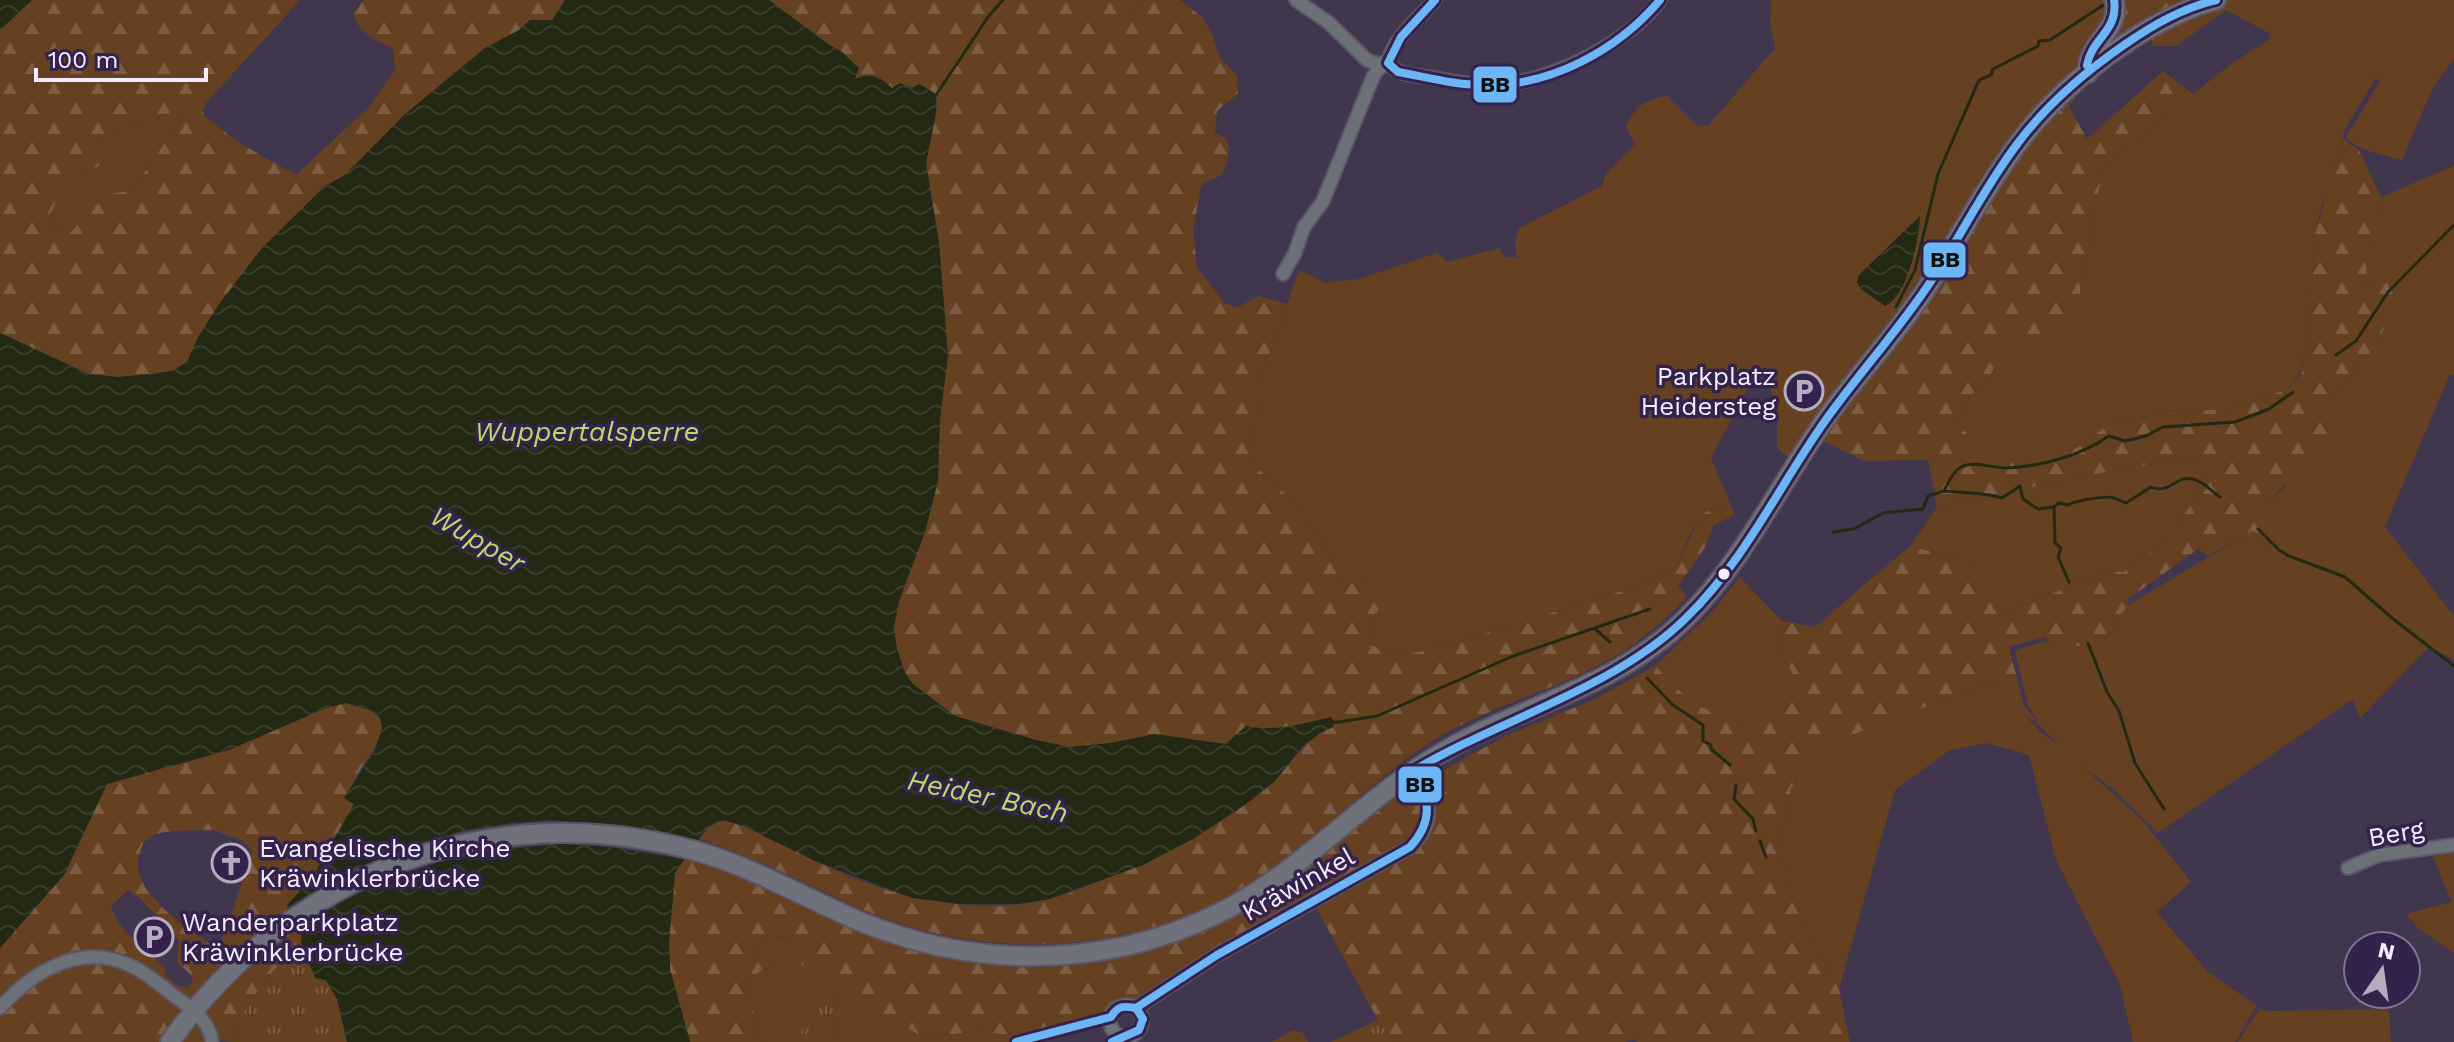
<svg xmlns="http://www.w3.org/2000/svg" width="2454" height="1042" font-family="'Work Sans',sans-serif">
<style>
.green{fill:#654122;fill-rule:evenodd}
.forest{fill:url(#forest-firs);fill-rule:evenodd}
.park{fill:url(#park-tufts)}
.water{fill:url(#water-waves)}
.pier{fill:#40364d}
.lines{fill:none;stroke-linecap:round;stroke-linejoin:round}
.stream{stroke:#232913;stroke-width:3}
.street-casing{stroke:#5d5567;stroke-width:16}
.secondary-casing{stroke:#5d5567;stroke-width:22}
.street{stroke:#6b7176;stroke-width:12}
.secondary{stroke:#6f727a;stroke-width:18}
.bus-1-casing{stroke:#35224c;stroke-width:14}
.bus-1{stroke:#6db6f5;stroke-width:8}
.bus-dot{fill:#f3edfd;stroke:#35224c;stroke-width:3}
.labels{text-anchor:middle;stroke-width:7;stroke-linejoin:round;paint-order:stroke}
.poi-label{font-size:26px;fill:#f3edfd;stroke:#35224c;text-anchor:start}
.street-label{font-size:26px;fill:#f3edfd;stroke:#35224c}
.water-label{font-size:28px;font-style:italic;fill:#b9da68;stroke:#35224c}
.line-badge{stroke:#35224c;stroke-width:3}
.pale-badge-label{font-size:22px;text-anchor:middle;font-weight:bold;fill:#111}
</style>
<defs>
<pattern id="forest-firs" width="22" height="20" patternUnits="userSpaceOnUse" patternTransform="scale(2)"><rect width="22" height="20" fill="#654122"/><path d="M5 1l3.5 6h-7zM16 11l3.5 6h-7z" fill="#7c5d43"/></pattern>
<pattern id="park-tufts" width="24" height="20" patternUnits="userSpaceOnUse" patternTransform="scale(2)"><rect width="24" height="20" fill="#654122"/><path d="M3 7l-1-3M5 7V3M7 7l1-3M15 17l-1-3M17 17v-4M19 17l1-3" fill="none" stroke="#7c5d43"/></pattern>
<pattern id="water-waves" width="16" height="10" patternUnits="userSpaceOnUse" patternTransform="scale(2)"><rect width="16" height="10" fill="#232913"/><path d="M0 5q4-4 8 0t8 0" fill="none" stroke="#393e2a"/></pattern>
</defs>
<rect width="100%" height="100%" fill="#40364d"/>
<g class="green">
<path d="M 1107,0 L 1139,0 L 1140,5 L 1131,12 Z"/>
<path d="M 1771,0 L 2110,0 L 2113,5 L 2083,62 L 2028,122 L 1911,305 L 1791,460 L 1777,448 L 1777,417 L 1770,388 L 1752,380 L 1711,458 L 1731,505 C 1698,500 1687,544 1676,568 L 1622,591 L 1451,644 L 1405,655 L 1370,645 L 1376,612 L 1366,581 L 1348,583 L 1340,580 L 1317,531 L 1284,493 L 1252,463 L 1259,385 L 1299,270 L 1325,283 L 1359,279 L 1437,253 L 1448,262 L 1499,248 L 1505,257 L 1517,257 L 1515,242 L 1519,228 L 1602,186 L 1605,175 L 1635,144 L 1626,126 C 1636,106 1645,99 1667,96 L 1696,125 L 1708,126 L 1775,48 L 1770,24 ZM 1920,216 L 1912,262 L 1899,294 L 1875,300 L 1860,288 L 1857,282 L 1859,275 Z"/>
<path d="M 2219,0 L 2454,0 L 2454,59 L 2433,87 L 2402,160 C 2386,155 2356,151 2346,137 L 2380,81 L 2376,78 L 2345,128 L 2328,191 L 2321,207 L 2315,234 L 2310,316 L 2302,369 L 2289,389 L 2233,408 L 2173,413 L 2111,423 L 2075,449 L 1972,463 L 1976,448 L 1958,421 L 1966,399 L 1987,381 L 2017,327 L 2079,309 L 2080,287 L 2103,169 L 2167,114 L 2230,65 L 2271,38 L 2269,33 L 2226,10 L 2176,46 L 2152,46 L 2151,30 Z"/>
<path d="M 175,111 L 181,119 L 132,191 L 85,219 L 71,232 L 48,225 C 51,202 68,184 88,174 L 100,136 Z"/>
<path d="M 2454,166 L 2454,375 L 2450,374 L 2385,527 L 2454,616 L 2454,659 L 2428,648 L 2360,718 L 2353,699 L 2158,833 L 2113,789 L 2081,765 L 2143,821 L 2191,882 L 2157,912 L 2207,971 L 2257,1006 L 2235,1042 L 2133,1042 L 2120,985 L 2056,860 L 2029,755 L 1987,743 L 1950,750 L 1895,790 L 1839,989 L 1800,920 L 1779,847 L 1791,789 L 1812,749 L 1995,681 L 2041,733 L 2059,745 L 2041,727 L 2028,705 L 2015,651 L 2046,641 L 2054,646 L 2101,646 L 2127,606 L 2252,531 L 2267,505 L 2284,487 L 2326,400 L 2377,346 L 2400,279 L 2365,285 L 2368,252 L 2381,197 Z"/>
<path d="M 2196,458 L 2206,482 L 2168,539 L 2123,572 L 2106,571 L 1997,616 L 1968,561 L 1910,546 L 1937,507 L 2124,468 Z"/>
<path d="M 1740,577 L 1782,621 L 1777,645 L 1792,672 L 1784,696 L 1740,724 L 1692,704 L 1655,666 L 1710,614 Z"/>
<path d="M 2454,848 L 2454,953 L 2419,929 L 2406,914 L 2452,902 L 2431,852 Z"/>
<path d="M 777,935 L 923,1037 L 983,1031 L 1025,1038 L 1016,1042 L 840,1042 L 835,1016 L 837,989 L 801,1032 L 799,1042 L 762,1042 L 755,1029 L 749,980 L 771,963 L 762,960 L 755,950 L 763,938 Z"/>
<path d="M 2260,1008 L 2266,1011 L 2389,1009 L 2391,1042 L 2238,1042 Z"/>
</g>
<g class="forest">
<path d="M 32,0 L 300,0 L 206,103 L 202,111 L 205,116 L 236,141 L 296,175 L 370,106 L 395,70 L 393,49 C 376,40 358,33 353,13 L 364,0 L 565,0 L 552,20 L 530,20 L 519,30 L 485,48 L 404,115 L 345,175 L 325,186 L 262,249 L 198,337 L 187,362 L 172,371 L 149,374 L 118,377 L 89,374 L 0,333 L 0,30 ZM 175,111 L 181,119 L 132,191 C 101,191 92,212 71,232 L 48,225 C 52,193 82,179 105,161 L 107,150 L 97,143 L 100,136 Z"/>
<path d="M 769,0 L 1107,0 L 1131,12 L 1140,6 L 1139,0 L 1180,0 L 1203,18 L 1212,34 L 1219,57 L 1237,75 L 1238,94 L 1217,111 L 1215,133 L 1226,138 C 1231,148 1229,170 1218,177 C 1211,181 1207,178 1201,186 L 1193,230 L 1197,268 L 1225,303 L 1237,308 L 1258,296 L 1287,304 L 1259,385 L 1252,463 L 1284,493 L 1317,531 L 1340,580 L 1348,583 L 1366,581 L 1379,592 L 1385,604 L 1376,612 L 1370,645 L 1405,655 L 1451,644 L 1622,591 L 1676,568 L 1701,515 L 1721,504 L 1731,505 L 1734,515 L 1714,525 L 1704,549 L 1678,586 L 1687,597 C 1664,620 1641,642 1612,658 C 1555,691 1488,706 1431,742 C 1367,784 1315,842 1250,883 C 1146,950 1011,961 895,922 C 853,908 813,886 773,868 C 749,857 725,848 700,839 C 708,826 716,819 731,822 C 772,836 812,862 853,878 C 915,902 984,915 1050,899 C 1068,895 1085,886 1102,880 C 1140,866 1176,849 1211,827 C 1233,813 1257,799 1275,780 C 1294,760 1306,739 1332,727 L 1330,717 C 1302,724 1275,732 1246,726 L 1226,744 L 1111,743 L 1070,747 L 1036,740 L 955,716 L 913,684 L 905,673 L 897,649 L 894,627 L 899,601 L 925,532 L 938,481 L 940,419 L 948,355 L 939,243 L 926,163 L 938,100 L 932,91 L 919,84 L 912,88 L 903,84 L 892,88 L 855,79 L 854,65 L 842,52 L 828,44 Z"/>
<path d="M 2114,0 L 2216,0 L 2088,58 Z"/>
<path d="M 2163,71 L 2194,95 L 2167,114 L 2103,169 L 2080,287 L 2080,309 L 2037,340 L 2017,328 L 1987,381 L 1966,399 L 1958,421 L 1977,448 L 1973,462 L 2075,449 L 2111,423 L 2173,413 L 2233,408 L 2289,389 L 2302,372 L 2310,316 L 2315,234 L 2343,137 L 2350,145 L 2358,148 L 2381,197 L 2368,252 L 2365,285 L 2401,279 L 2377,346 L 2326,400 L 2329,430 L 2267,505 L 2278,538 L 2252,531 L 2208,556 L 2198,549 L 2128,599 L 2127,606 L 2101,646 L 2053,646 L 2045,637 L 2009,647 L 2024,706 L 2041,727 L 2023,713 L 1994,681 L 1812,750 L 1791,789 L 1779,847 L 1800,920 L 1839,989 L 1850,1042 L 1637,1042 L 1635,1039 L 1625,1042 L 1395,1042 L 1378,1020 L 1313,902 C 1350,883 1419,857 1433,814 C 1436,803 1432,788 1430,777 L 1506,736 L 1595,699 L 1655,666 L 1692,703 L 1740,724 L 1784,695 L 1792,672 L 1777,645 L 1782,621 L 1815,627 L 1910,546 L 1968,561 L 1998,616 L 2106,571 L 2123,572 L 2168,539 L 2206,482 L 2196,458 L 2124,468 L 1937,507 L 1928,460 L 1864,461 L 1822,440 L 2022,147 L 2086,81 L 2069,107 L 2087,139 Z"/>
<path d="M 346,703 C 404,715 381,737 360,770 C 354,779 350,789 344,798 L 354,804 L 312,878 L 287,905 L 302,930 L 301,942 L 266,979 L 236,1031 L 235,1042 L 208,1040 L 207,1042 L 0,1042 L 0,948 L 64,875 L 107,784 L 229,750 L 326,708 ZM 213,830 L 243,841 L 252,850 L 230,919 L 217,949 C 190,930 126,891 140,852 C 142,844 148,836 156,834 C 173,829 195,831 213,830 ZM 128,890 L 139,897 L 179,940 L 177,962 L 191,975 L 193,980 L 188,988 L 178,986 L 165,975 L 166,969 C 148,949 118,933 111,906 Z"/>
<path d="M 1413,771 L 1426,791 L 1419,838 L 1136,1008 L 1122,1006 L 1115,1010 L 1111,1017 L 1025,1038 L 983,1031 L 923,1037 L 795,961 L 786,950 L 785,939 L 777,935 L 763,938 L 755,950 L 762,960 L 771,963 L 749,980 L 755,1029 L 762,1042 L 690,1042 L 670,969 L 669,943 L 675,873 L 681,861 L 693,850 L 891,933 L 1069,955 L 1219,913 Z"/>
</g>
<g class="park">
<path d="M 301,942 L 315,977 L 326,980 L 337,999 L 347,1042 L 235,1042 C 238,1005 277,967 301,942 Z"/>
<path d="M 837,988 L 835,1016 L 840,1042 L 799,1042 C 804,1016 815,1001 837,988 Z"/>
<path d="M 1378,1020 L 1395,1042 L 1331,1042 Z"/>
<path d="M 1293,1030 L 1303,1033 L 1308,1042 L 1272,1042 Z"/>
</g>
<g class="water">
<path d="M 0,0 L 32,0 L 0,30 Z"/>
<path d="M 565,0 L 769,0 L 828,44 L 842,52 L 859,68 L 855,79 C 870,72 881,77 892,88 L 900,83 L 912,88 L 919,84 L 936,94 L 936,114 L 926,163 L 939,243 L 948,355 L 940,419 L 938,481 L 925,532 L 899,601 L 894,627 L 897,649 L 905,673 L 913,684 L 955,716 L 1036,740 L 1070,747 L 1111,743 L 1154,734 L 1226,744 L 1246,726 C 1275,732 1302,724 1331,717 L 1334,721 L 1333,727 L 1320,733 L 1303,746 L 1274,782 L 1246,804 L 1193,839 L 1143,865 L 1049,899 L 1018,904 L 961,904 L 912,898 L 815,861 L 741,825 L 723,820 L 717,822 L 706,829 L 675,873 L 669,943 L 670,969 L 690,1042 L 347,1042 L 337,999 L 326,980 L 315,978 L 301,942 L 302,930 L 287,905 L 312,878 L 354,804 L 344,798 L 375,750 L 382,728 L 380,718 L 374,712 L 346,703 L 326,708 L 229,750 L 107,784 L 64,875 L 0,948 L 0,333 L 89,374 L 118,377 L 149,374 L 172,371 L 187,362 L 198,337 L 219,304 L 262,248 L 325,186 L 345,175 L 404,115 L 485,48 L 519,30 L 530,20 L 552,20 Z"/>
<path d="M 1920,216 C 1919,239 1908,295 1885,306 L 1860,288 L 1857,282 L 1859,275 Z"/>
</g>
<path class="pier" d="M 550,820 L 625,825 L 703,841 L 688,860 L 610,847 L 562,844 L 495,850 L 440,862 L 397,875 L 349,898 L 300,927 L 286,908 L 342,874 L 410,846 L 465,830 L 512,823 Z"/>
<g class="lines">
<g class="stream">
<path d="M 936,95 L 988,17 L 1003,0"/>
<path d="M 1896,307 L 1915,270 L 1938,174 L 1979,80 L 1991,75 L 1993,69 L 2038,46 L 2039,41 L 2050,40 L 2108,2"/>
<path d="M 2336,355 L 2356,341 L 2388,292 L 2453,226"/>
<path d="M 1945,491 C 1965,493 1983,492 2002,498 L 2020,486 L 2023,499 L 2038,509 L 2054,507 L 2055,543 L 2061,548 L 2058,557 L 2069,582"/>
<path d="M 2054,507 L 2059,503 L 2068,505 C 2074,501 2107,495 2114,498 C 2118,499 2122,502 2126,503 L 2151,487 C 2169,495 2176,475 2193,479 C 2203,481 2211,491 2220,497"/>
<path d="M 2258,529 L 2279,550 L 2289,556 L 2345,577 L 2392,618 L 2454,666"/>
<path d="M 1833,532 L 1854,529 L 1883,513 L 1923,509 L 1928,496 L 1944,491 C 1949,481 1953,471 1963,466 C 1974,461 1993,468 2007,468 C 2041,466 2081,456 2109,436 L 2125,441 L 2146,436 L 2163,427 L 2235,422 L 2269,409 L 2293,392"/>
<path d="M 1595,629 L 1610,642"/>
<path d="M 2088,643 L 2107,692 L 2119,711 L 2135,763 L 2164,809"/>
<path d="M 1647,678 L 1673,705 L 1703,725 L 1703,741 L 1711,745 L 1711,749 L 1730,765"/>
<path d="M 1331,723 L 1377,716 L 1513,656 L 1650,609"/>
<path d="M 1736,785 L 1734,799 L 1753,819 L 1756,831"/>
<path d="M 1760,841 L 1766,857"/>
</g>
<defs>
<g id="street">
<path d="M 1296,0 L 1329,23 L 1367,60 L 1377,64 L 1385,63"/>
<path d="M 1388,63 C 1398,76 1417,75 1433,78 C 1453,81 1474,86 1494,85 C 1547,84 1629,43 1660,0"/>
<path d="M 1388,63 C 1392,39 1420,17 1435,0"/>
<path d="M 1283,274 L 1295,253 L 1304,227 L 1323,201 L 1373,77 L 1378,69 L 1388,63"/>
<path d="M 2348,868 L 2379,855 L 2454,845"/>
<circle cx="1126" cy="1021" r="16"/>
<path d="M 0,1008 C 31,973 78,943 127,964 C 144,971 159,984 173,995 C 190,1008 210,1020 212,1042"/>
<path d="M 1136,1008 L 1217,955 L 1410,847 C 1437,822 1431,797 1413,771"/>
</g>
<g id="secondary">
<path d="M 2088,73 C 2084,44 2123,30 2114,0"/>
<path d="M 170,1042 C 290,872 494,795 696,851 C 753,867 805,898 859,921 C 974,969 1104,969 1217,914 C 1298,875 1357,805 1433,758 C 1517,705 1614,691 1687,617 C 1744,560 1779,485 1825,420 C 1857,375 1896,335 1926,289 C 1956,243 1982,193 2014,149 C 2059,86 2141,21 2216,0"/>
</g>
</defs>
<use href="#street" class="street-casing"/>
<use href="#secondary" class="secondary-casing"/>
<use href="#street" class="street"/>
<use href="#secondary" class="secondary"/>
<defs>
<g id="bus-1">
<path d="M 1435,0 L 1401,37 L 1388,63 L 1398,72 C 1426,77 1454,85 1483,85 C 1550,87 1618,50 1660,0"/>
<path d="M 2087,65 C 2091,39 2119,31 2114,0"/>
<path d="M 1136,1008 L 1217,955 L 1410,847 C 1433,822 1431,799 1413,771 C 1500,719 1614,689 1686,618 C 1744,562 1779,486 1825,421 C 1859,373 1899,330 1931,281 C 1961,236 1985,186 2018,143 C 2047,104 2085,72 2124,45 C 2153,25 2182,8 2216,0"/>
<path d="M 1016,1042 L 1111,1017 C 1118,1005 1124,1006 1136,1008 L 1143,1019 L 1139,1030 L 1112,1042"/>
</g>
</defs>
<use href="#bus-1" class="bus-1-casing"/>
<use href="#bus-1" class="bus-1"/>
</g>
<defs>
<symbol id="parking-ring" viewBox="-11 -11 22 22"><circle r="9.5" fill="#35224c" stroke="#b4adbf" stroke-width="1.5"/><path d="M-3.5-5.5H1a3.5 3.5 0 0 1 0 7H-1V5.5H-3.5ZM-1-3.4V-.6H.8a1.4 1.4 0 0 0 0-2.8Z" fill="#b4adbf"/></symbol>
<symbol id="church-ring" viewBox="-11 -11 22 22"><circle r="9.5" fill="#35224c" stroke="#b4adbf" stroke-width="1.5"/><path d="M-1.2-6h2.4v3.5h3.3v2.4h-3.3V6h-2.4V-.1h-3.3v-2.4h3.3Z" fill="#b4adbf"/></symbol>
</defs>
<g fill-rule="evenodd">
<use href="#parking-ring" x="1782" y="369" width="44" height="44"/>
<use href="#church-ring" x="209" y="841" width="44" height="44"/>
<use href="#parking-ring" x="132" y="915" width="44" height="44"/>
</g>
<circle class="bus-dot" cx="1724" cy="574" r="7"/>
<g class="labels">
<g class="poi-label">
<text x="1776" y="385" text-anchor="end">Parkplatz<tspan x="1776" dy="30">Heidersteg</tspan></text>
<text x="259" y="857">Evangelische Kirche<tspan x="259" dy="30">Kräwinklerbrücke</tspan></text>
<text x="182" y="931">Wanderparkplatz<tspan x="182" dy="30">Kräwinklerbrücke</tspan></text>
</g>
<g class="street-label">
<text transform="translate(2396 833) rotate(-10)" y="9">Berg</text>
<text transform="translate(1298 884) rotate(-29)" y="9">Kräwinkel</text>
</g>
<g class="water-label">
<text x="587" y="441">Wuppertalsperre</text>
<text transform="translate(478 539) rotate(30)" y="10">Wupper</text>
<text transform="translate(988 796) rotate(12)" y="10">Heider Bach</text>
</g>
</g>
<g class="line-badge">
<rect x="1472" y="65" width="46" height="39" rx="8" fill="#6db6f5"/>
<rect x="1922" y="241" width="45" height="38" rx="8" fill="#6db6f5"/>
<rect x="1397" y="765" width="46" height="39" rx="8" fill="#6db6f5"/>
</g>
<g class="pale-badge-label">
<text x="1495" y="92">BB</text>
<text x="1945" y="267">BB</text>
<text x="1420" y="792">BB</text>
</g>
<g transform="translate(2382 970) rotate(13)"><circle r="38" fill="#35224c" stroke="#817393" stroke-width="2"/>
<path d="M0-6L14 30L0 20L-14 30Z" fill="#b4adbf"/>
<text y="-12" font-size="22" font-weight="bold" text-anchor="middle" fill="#f3edfd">N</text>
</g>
<path d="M36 68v12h170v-12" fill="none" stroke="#f3edfd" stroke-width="4"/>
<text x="48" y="68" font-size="24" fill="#f3edfd" stroke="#35224c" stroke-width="6" paint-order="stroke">100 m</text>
</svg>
